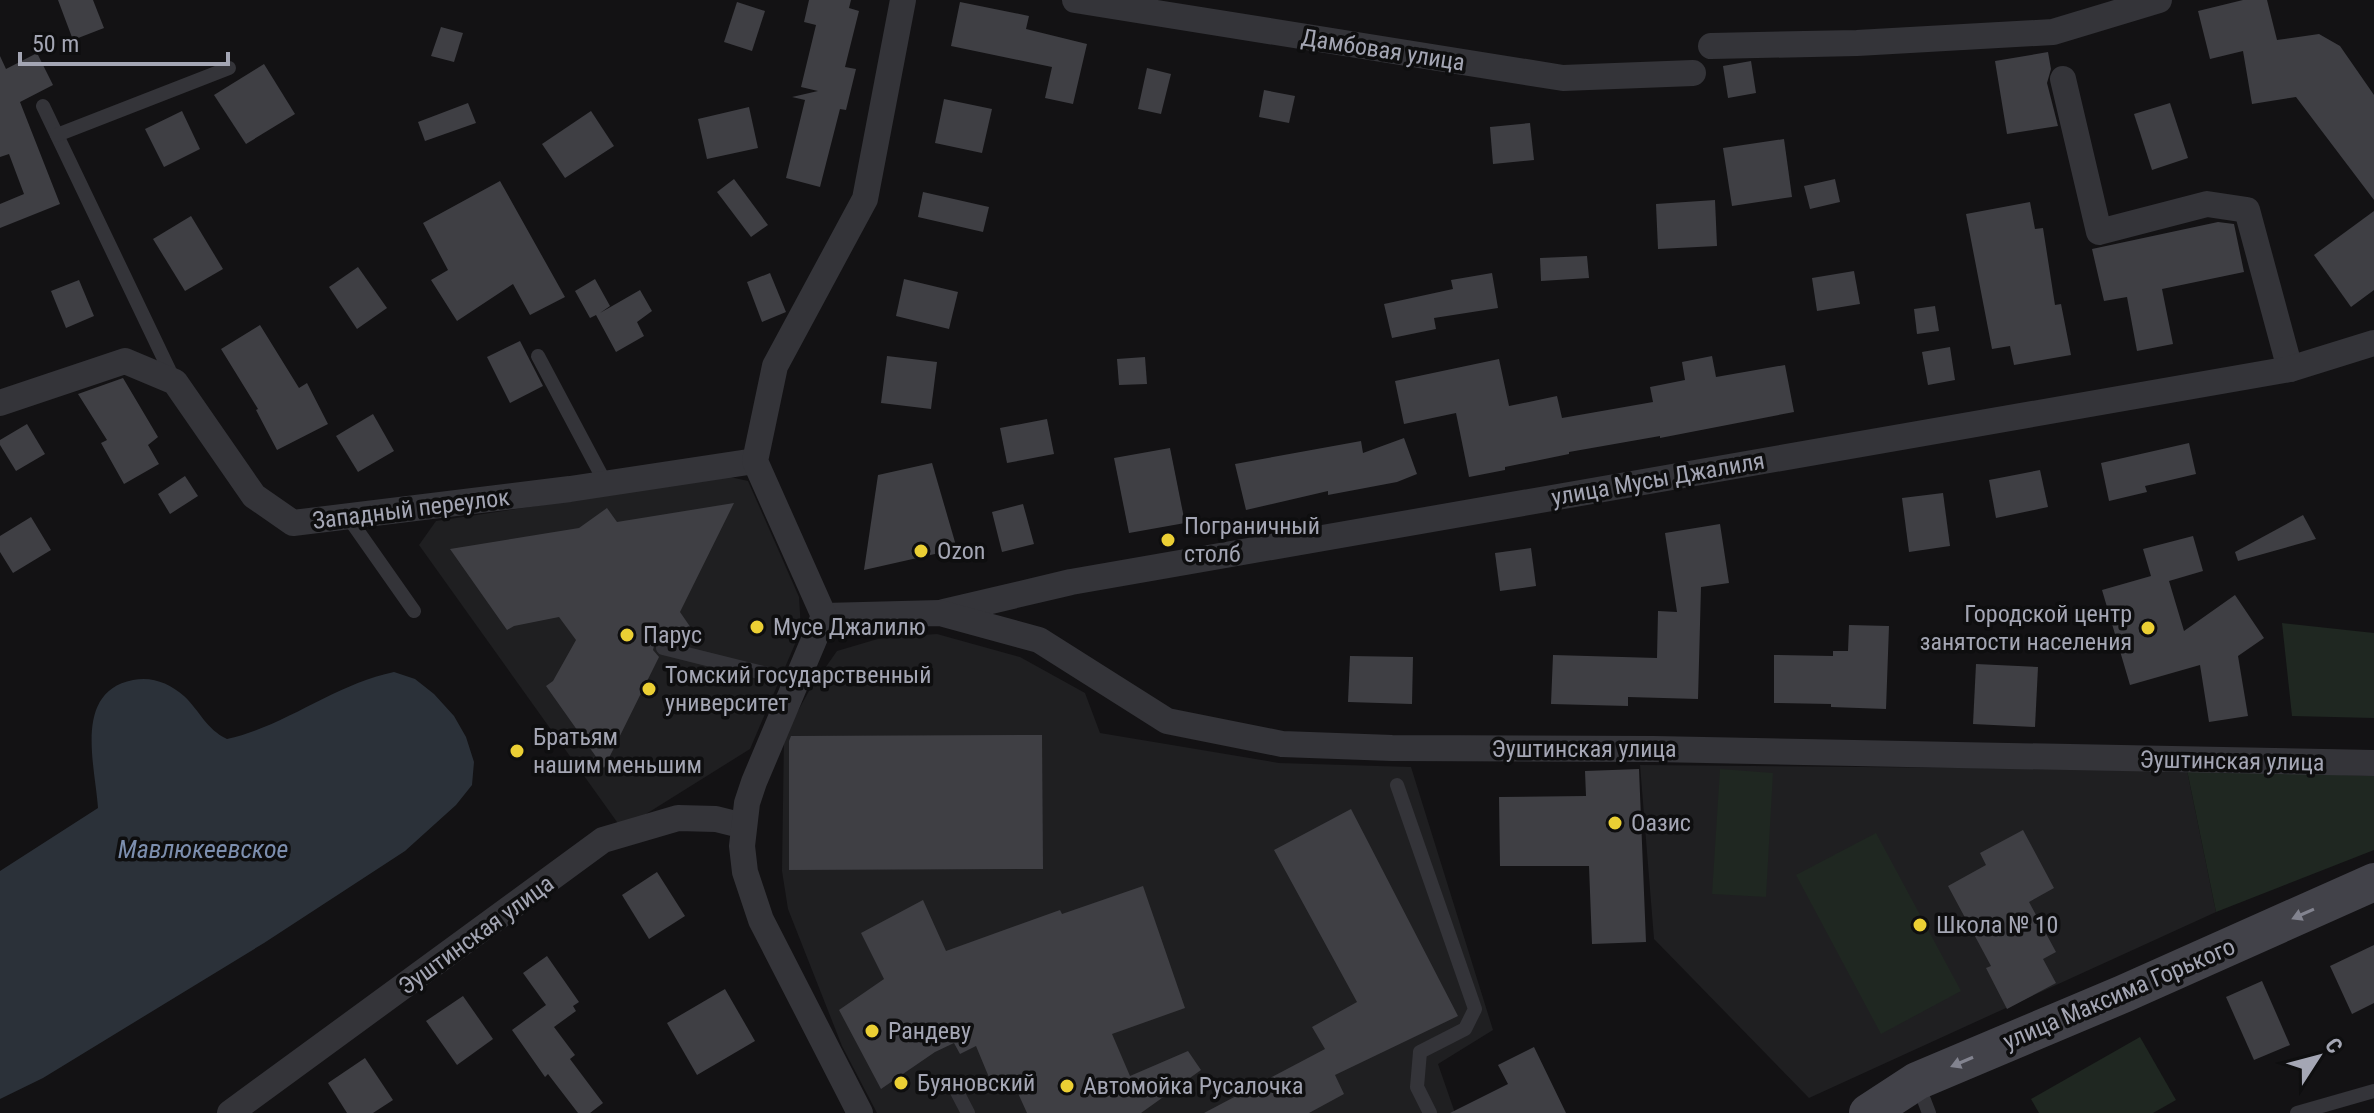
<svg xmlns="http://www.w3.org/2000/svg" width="2374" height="1113" font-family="'Roboto Condensed',sans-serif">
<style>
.built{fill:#1f1f21}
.green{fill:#1f2721}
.water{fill:#2b3139}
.building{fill:#3f3f44}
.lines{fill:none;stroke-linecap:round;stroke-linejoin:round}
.service{stroke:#343439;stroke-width:14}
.minor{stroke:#343439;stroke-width:26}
.secondary{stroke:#424249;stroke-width:38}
.oneway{fill:#82838f}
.poi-dot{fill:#ebcf34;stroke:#0e0e0f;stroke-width:3}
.labels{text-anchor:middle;stroke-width:7;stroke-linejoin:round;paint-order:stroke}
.street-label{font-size:24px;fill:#a4a6b4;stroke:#0e0e0f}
.poi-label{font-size:24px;fill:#a4a6b4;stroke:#0e0e0f;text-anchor:start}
.water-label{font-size:26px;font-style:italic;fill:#7c8eae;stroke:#0e0e0f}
</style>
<rect width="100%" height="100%" fill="#131214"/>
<g class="built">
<path d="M 730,477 L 748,481 L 799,597 L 801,630 L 750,749 L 622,829 L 419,545 L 436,521 Z"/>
<path d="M 937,634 L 1020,657 L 1085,693 L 1100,733 L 1279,763 L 1411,767 L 1493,1030 L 1438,1064 L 1455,1113 L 877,1113 L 842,1046 L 788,909 L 782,871 L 784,736 L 809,691 L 837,651 L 881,638 Z"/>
<path d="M 1640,765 L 2187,770 L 2216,912 L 1809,1098 L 1654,939 Z"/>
</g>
<g class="green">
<path d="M 2282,623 L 2374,633 L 2374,718 L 2292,716 Z"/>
<path d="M 1720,769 L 1773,773 L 1766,897 L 1712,894 Z"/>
<path d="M 2187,770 L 2374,776 L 2374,850 L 2216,912 Z"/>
<path d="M 1876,833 L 1961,991 L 1881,1034 L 1796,875 Z"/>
<path d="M 2140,1037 L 2176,1100 L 2153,1113 L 2039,1113 L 2031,1099 Z"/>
</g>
<path class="water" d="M 394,672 L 415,679 L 434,694 L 454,716 L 466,737 L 474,762 L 472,785 L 456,805 L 405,851 L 264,943 L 43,1078 L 0,1099 L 0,871 L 98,808 C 95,764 73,692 133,680 C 152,676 169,683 184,696 C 200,711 206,729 227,739 C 286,726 335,684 394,672 Z"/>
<g class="building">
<path d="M 58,0 L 93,0 L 104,28 L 73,40 Z"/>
<path d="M 809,0 L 851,0 L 849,8 L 859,11 L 845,67 L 856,69 L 846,110 L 840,109 L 820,187 L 786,178 L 805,100 L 792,97 L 818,91 L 801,87 L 816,25 L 804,22 Z"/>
<path d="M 2243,0 L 2267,0 L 2277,40 L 2319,34 L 2340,46 L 2374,95 L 2374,200 L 2296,97 L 2252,104 L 2243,51 L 2210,59 L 2198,11 Z"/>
<path d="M 737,2 L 765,11 L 752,51 L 724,42 Z"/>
<path d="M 960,2 L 1029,16 L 1026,29 L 1087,44 L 1073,104 L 1045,98 L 1052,67 L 951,46 Z"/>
<path d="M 441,27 L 463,33 L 454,62 L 431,56 Z"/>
<path d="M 2048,52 L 2051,69 L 2047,83 L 2058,126 L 2007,134 L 1995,61 Z"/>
<path d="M 37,53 L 53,85 L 20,102 L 60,204 L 0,228 L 0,204 L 24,194 L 9,154 L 0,157 L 0,56 L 6,69 Z"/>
<path d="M 1751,61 L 1756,93 L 1728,98 L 1723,66 Z"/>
<path d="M 264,64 L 295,114 L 246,144 L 214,95 Z"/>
<path d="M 1147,68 L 1171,74 L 1161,114 L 1138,109 Z"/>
<path d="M 1264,90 L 1295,96 L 1289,123 L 1259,117 Z"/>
<path d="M 944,99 L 992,109 L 982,153 L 935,143 Z"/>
<path d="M 468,103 L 476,123 L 425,141 L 418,122 Z"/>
<path d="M 2170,103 L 2188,158 L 2152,170 L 2134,114 Z"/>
<path d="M 749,107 L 758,148 L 707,159 L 698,119 Z"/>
<path d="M 182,111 L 200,149 L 164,167 L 145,129 Z"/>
<path d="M 591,111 L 614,146 L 565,178 L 542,144 Z"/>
<path d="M 1530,123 L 1534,160 L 1493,164 L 1490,127 Z"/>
<path d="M 1784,139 L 1792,197 L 1732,206 L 1723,148 Z"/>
<path d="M 734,179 L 768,225 L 751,237 L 717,192 Z"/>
<path d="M 1835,179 L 1840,202 L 1810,209 L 1804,186 Z"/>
<path d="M 500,181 L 565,297 L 530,315 L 513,284 L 457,321 L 431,280 L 448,270 L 423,223 Z"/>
<path d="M 923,192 L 989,207 L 983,232 L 918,217 Z"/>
<path d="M 1715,200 L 1717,246 L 1658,249 L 1656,204 Z"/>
<path d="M 2030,202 L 2035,229 L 2043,228 L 2055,305 L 2061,304 L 2071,355 L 2014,365 L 2010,346 L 1992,349 L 1966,214 Z"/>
<path d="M 2374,211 L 2374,290 L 2351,307 L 2314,255 Z"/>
<path d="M 191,216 L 223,269 L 185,291 L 153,239 Z"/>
<path d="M 2218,222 L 2234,224 L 2244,272 L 2162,289 L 2173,344 L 2137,351 L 2127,297 L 2104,301 L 2092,249 Z"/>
<path d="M 1587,256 L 1589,278 L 1541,281 L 1540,258 Z"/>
<path d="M 358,267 L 387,308 L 357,329 L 329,287 Z"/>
<path d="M 1854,271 L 1860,304 L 1817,311 L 1812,278 Z"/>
<path d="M 770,273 L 786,312 L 762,322 L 747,282 Z"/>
<path d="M 1492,273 L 1498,308 L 1434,318 L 1436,329 L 1392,338 L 1384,304 L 1453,289 L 1451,280 Z"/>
<path d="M 595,279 L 610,306 L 600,313 L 640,290 L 652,311 L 637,322 L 644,336 L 616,352 L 596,315 L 590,318 L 575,291 Z"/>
<path d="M 904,279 L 958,292 L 949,329 L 896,316 Z"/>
<path d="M 79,280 L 94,316 L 66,328 L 51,291 Z"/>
<path d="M 1935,306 L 1939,331 L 1917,334 L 1914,309 Z"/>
<path d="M 260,325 L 299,388 L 307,383 L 328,424 L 277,450 L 256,410 L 258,409 L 221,349 Z"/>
<path d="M 520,341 L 543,386 L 510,403 L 487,357 Z"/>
<path d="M 1950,347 L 1955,380 L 1928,385 L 1922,352 Z"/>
<path d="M 887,356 L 937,362 L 931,409 L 881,403 Z"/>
<path d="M 1712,356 L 1716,377 L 1785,365 L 1794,412 L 1660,438 L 1660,436 L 1569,452 L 1569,454 L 1505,467 L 1505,470 L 1469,477 L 1456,413 L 1404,424 L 1395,381 L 1499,359 L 1509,406 L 1557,396 L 1562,418 L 1653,402 L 1650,387 L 1685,380 L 1682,362 Z"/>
<path d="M 1145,357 L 1147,384 L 1119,385 L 1117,359 Z"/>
<path d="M 123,378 L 158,437 L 148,445 L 159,464 L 124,484 L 101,443 L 107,440 L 78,394 Z"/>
<path d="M 373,414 L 394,451 L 358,472 L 336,436 Z"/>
<path d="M 1047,419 L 1054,454 L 1007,463 L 1000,428 Z"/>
<path d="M 27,424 L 45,454 L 16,471 L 0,445 L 0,440 Z"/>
<path d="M 1404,438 L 1417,474 L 1397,482 L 1328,495 L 1328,491 L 1246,510 L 1235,464 L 1361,441 L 1363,453 Z"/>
<path d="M 2189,443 L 2196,474 L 2145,486 L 2147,492 L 2109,501 L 2101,463 Z"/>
<path d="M 1170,448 L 1185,523 L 1129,533 L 1114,458 Z"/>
<path d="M 932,463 L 957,549 L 864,570 L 878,475 Z"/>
<path d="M 2040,470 L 2048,507 L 1996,518 L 1989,480 Z"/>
<path d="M 185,476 L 198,496 L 170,514 L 158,494 Z"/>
<path d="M 1943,493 L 1950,546 L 1909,552 L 1902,498 Z"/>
<path d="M 734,503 L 680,612 L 691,628 L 674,640 L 661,638 L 655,642 L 653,650 L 659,657 L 604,768 L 546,686 L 553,681 L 576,640 L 559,617 L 514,626 L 507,630 L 450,549 L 579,528 L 607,508 L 617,522 Z"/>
<path d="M 1023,504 L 1034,544 L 1002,552 L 992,512 Z"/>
<path d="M 2303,515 L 2316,539 L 2238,561 L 2235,552 Z"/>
<path d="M 31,517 L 51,550 L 13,573 L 0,552 L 0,536 Z"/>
<path d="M 1720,524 L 1729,583 L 1701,587 L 1698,699 L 1628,697 L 1628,706 L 1551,704 L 1553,655 L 1657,658 L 1658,611 L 1677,612 L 1665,533 Z"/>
<path d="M 2193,536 L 2203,571 L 2169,581 L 2184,631 L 2235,595 L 2264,638 L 2238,656 L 2248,716 L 2209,722 L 2200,665 L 2130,685 L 2102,590 L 2151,576 L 2143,549 Z"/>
<path d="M 1531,548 L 1536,586 L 1500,591 L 1495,553 Z"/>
<path d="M 1849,625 L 1889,626 L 1886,709 L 1831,707 L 1831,704 L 1774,703 L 1774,655 L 1833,656 L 1833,651 L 1848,651 Z"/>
<path d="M 1350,656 L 1413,657 L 1412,704 L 1348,702 Z"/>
<path d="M 1976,664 L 2038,667 L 2035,727 L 1973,724 Z"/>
<path d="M 1042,735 L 1043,869 L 789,870 L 789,741 L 791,736 Z"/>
<path d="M 1639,769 L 1646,942 L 1592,944 L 1589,866 L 1500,866 L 1499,797 L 1586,796 L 1585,771 Z"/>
<path d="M 1351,809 L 1458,1016 L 1335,1075 L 1344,1094 L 1309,1113 L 1204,1113 L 1325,1049 L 1312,1027 L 1357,1002 L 1274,850 Z"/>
<path d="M 2023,830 L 2054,888 L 2029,902 L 2056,952 L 2043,959 L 2056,983 L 2007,1009 L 1986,968 L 1991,966 L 1948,886 L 1986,865 L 1980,853 Z"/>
<path d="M 657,872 L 685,916 L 649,939 L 622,895 Z"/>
<path d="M 1143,886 L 1185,1008 L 1112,1034 L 1130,1076 L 1188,1051 L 1201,1070 L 1141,1113 L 1027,1113 L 1012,1080 L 993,1087 L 976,1046 L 960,1054 L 954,1043 L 935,1052 L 881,1089 L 839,1010 L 884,979 L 861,933 L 923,900 L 946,951 L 1060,910 L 1062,914 Z"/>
<path d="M 2374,945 L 2374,1003 L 2352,1014 L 2330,966 Z"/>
<path d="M 547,956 L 579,1002 L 573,1006 L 576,1011 L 554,1027 L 575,1055 L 570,1059 L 603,1103 L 590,1113 L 578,1113 L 548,1074 L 545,1077 L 512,1030 L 546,1005 L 523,973 Z"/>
<path d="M 2262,981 L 2290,1045 L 2254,1060 L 2226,997 Z"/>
<path d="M 725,989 L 755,1041 L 697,1075 L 667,1023 Z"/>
<path d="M 463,996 L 493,1039 L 457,1065 L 426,1021 Z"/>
<path d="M 1534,1047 L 1566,1113 L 1450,1113 L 1508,1084 L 1498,1065 Z"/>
<path d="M 365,1058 L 393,1100 L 373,1113 L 347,1113 L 328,1083 Z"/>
</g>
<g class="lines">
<g class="service">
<path d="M 43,106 L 174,380"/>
<path d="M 57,135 L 229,68"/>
<path d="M 538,356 L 606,484"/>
<path d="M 348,517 L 414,611"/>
<path d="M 663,648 L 795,681"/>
<path d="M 1397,785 L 1475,1009 L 1465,1029 L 1420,1052 L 1417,1087 L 1430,1113"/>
<path d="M 1917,1082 L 1929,1113"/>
<path d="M 955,1088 L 968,1113"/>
<path d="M 2297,1113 L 2374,1091"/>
</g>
<g class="minor">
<path d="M 1075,0 L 1563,78 L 1693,73"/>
<path d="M 1711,46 L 1857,43 L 2053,32 L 2159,0"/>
<path d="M 2063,79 L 2099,232 L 2207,204 L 2247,210 L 2290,369"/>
<path d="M 0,403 L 125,361 L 175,382 L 254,496 L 293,523 L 570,489 L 755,461"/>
<path d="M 944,612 L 1071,582 L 2290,369 L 2374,343"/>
<path d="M 824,616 L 940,613 L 1039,640 L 1167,721 L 1282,744 L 1392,748 L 1654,749 L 2374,763"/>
<path d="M 230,1113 L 603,840 L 678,818 L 716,819 L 744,826"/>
<path d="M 860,1113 L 761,920 L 745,872 L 742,846 L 747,803 L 754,782 L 824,616 L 755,461 L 775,366 L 865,199 L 903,0"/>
</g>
<path class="secondary" d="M 1868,1113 L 1917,1081 L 2123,994 L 2374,882"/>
</g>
<defs><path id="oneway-solid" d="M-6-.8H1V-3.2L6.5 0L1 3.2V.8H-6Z" transform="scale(2)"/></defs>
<g class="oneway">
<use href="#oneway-solid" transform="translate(2303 914) rotate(156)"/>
<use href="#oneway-solid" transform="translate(1962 1062) rotate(157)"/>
</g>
<g class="poi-dot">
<circle cx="1168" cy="540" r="8"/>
<circle cx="921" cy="551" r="8"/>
<circle cx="757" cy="627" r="8"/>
<circle cx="2148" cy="628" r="8"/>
<circle cx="627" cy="635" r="8"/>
<circle cx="649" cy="689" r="8"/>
<circle cx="517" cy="751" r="8"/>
<circle cx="1615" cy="823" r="8"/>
<circle cx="1920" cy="925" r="8"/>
<circle cx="872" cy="1031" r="8"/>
<circle cx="901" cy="1083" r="8"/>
<circle cx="1067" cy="1086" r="8"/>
</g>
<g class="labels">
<g class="street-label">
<text transform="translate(1383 50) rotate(9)" y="8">Дамбовая улица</text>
<text transform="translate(1658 479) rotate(-10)" y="8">улица Мусы Джалиля</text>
<text transform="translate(411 509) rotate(-7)" y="8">Западный переулок</text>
<text x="1584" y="757">Эуштинская улица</text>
<text transform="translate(2232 761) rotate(1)" y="8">Эуштинская улица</text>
<text transform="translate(476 935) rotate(-36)" y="8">Эуштинская улица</text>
<text transform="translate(2119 994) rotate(-23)" y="8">улица Максима Горького</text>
</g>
<g class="poi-label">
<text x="1184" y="534">Пограничный<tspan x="1184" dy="28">столб</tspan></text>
<text x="937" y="559">Ozon</text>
<text x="2132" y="622" text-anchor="end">Городской центр<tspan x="2132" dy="28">занятости населения</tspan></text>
<text x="773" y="635">Мусе Джалилю</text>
<text x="643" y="643">Парус</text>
<text x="665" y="683">Томский государственный<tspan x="665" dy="28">университет</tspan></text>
<text x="533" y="745">Братьям<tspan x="533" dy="28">нашим меньшим</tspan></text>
<text x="1631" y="831">Оазис</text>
<text x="1936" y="933">Школа № 10</text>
<text x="888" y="1039">Рандеву</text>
<text x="917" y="1091">Буяновский</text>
<text x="1083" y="1094">Автомойка Русалочка</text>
</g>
<g class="water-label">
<text x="203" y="858">Мавлюкеевское</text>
</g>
</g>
<g transform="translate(2318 1057) rotate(54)" stroke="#0e0e0f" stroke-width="6" paint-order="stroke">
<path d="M0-6L14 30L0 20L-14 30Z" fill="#a4a6b4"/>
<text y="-12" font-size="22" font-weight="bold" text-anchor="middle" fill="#a4a6b4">С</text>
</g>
<path d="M20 52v12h208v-12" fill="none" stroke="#a4a6b4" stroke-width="4"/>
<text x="32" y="52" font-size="24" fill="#a4a6b4" stroke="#0e0e0f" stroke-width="6" paint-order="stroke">50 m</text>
</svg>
